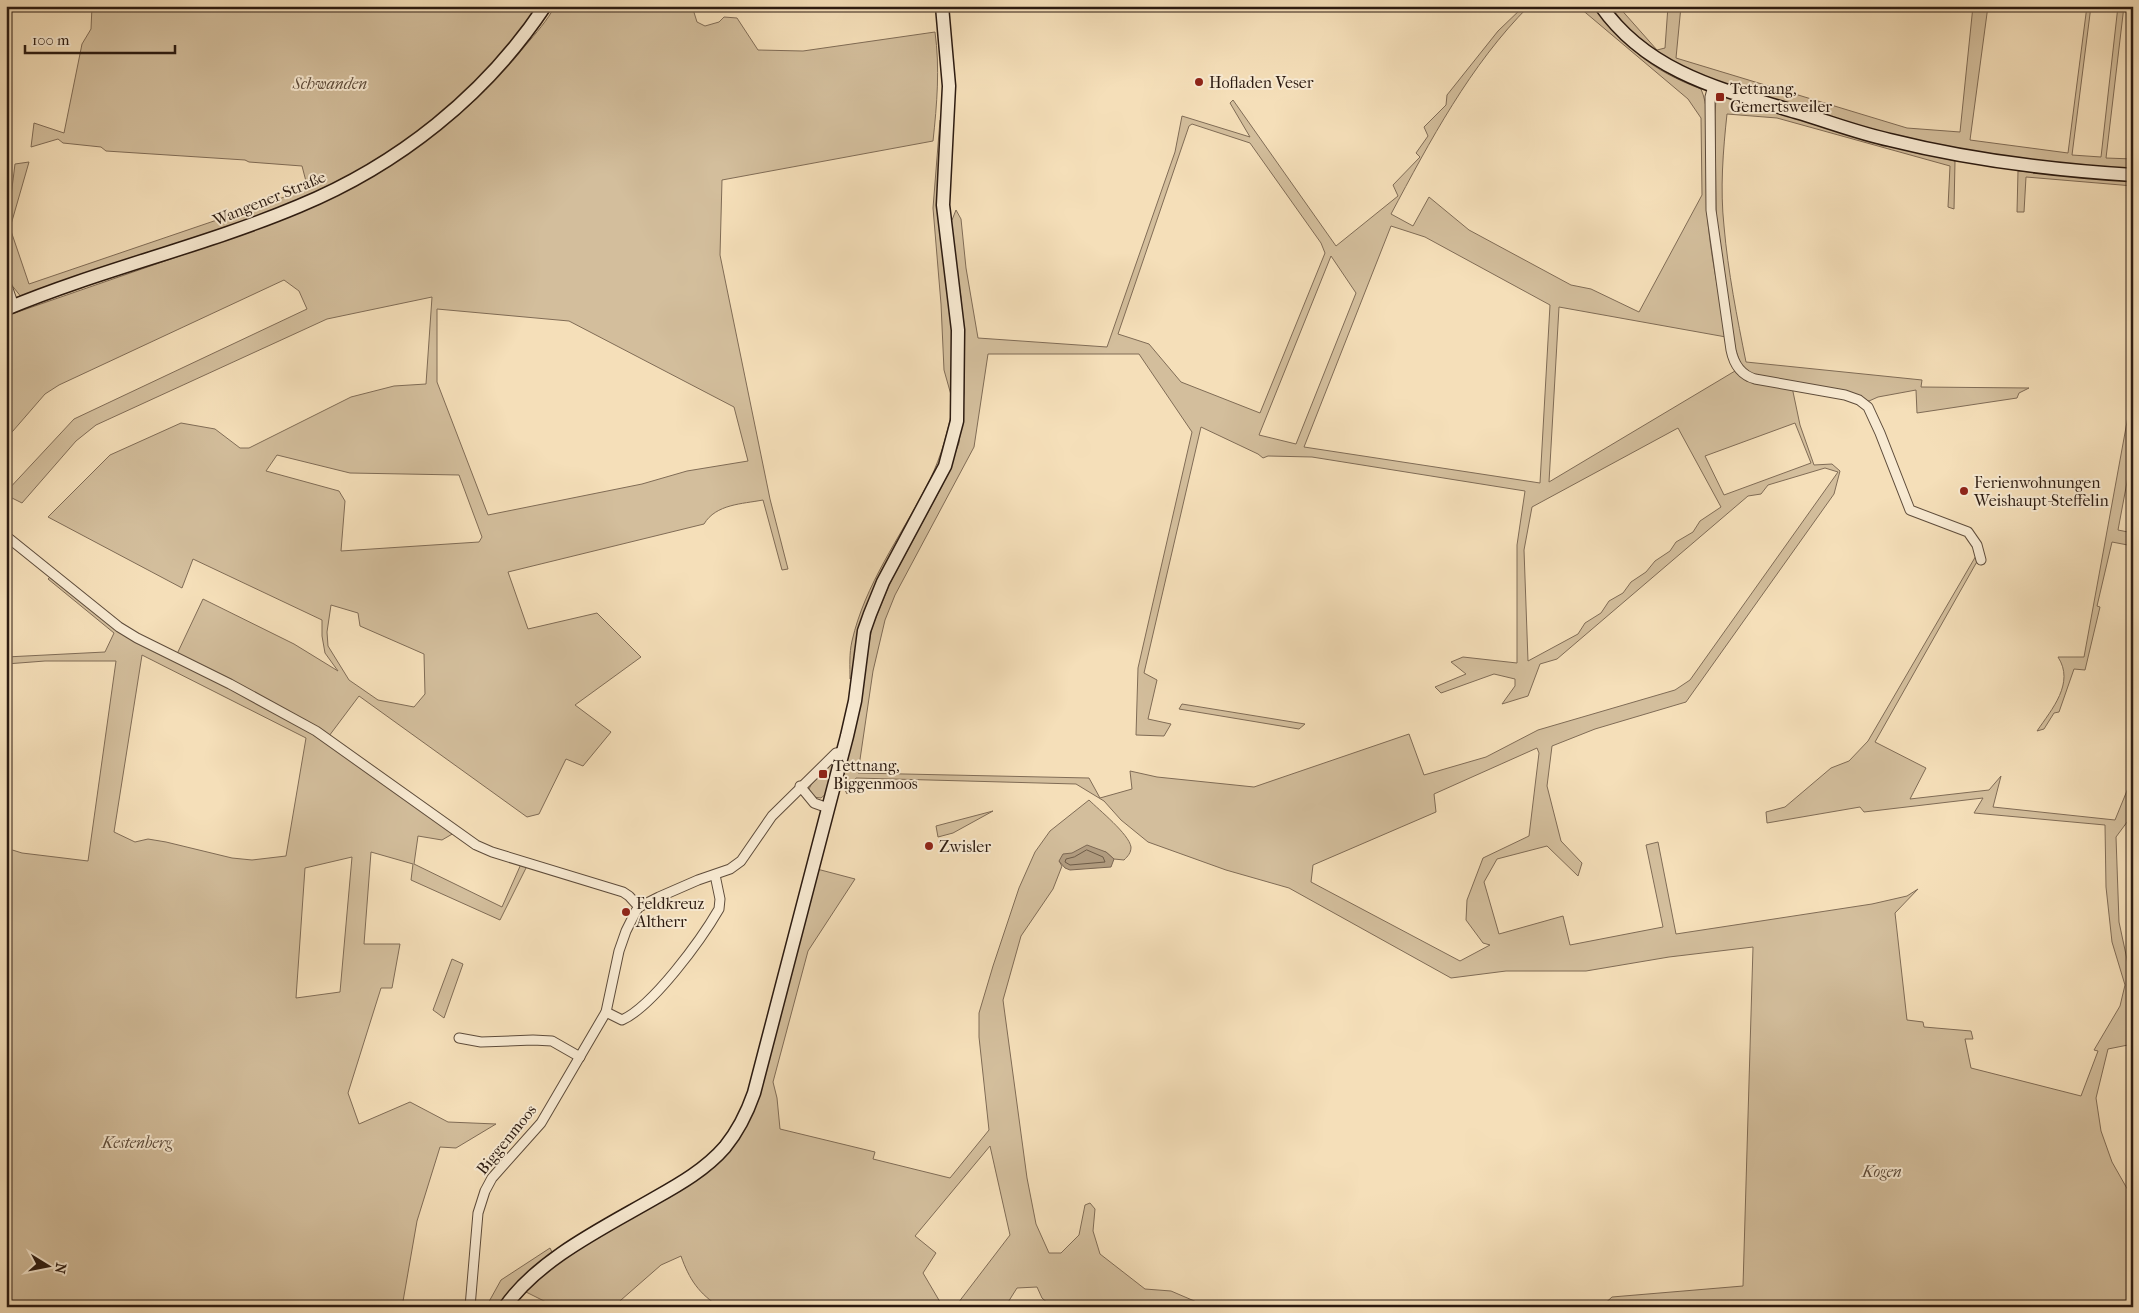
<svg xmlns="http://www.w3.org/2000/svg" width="2139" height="1313" font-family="'IM FELL French Canon',serif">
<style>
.green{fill:#d3be9c;stroke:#806c56;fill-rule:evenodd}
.water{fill:#b19c80;stroke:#7c6854}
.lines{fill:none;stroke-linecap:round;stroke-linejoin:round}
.shore{stroke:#6e5c48;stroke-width:1}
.street-casing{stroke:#5e4c3b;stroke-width:11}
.secondary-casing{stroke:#2c1b11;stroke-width:15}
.street{stroke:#f8ead2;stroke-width:9}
.secondary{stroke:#f8ead2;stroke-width:12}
.poi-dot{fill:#8f2418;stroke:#f8ead2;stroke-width:2}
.labels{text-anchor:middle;stroke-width:4;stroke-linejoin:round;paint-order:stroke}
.poi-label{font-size:16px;fill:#2c1b11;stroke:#f8ead2;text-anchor:start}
.park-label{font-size:16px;font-style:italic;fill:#5e4c3b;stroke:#f8ead2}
.street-label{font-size:16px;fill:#2c1b11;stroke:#f8ead2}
</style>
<rect width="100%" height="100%" fill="#f5dfb9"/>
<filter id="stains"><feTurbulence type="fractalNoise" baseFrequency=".004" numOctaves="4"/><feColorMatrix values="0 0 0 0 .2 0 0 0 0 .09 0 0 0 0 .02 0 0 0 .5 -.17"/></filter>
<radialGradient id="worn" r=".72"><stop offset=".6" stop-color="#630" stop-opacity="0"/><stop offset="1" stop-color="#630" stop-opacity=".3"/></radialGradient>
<g class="green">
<path d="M 92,6 L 538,6 C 499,60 453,111 397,148 C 332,190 260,216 187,241 C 132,260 77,279 22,298 L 6,278 L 6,209 L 11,196 L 15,164 L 29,162 L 10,228 L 29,284 L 308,189 L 302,166 L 249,162 L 245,160 L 106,151 L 101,147 L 63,143 L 58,139 L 31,147 L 34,123 L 64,133 L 82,44 L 91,29 Z"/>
<path d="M 555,6 L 692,6 L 697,22 L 705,26 L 719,22 L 724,17 L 737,18 L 758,50 L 803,51 L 935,32 C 940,68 937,104 933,141 L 722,180 L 720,255 L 770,499 L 788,569 L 782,570 L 763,500 C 742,504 716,504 704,524 L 508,572 L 528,629 L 597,613 L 641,657 L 575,705 L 611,732 L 583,766 L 566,759 L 539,814 L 527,817 L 359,696 L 329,736 L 177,654 L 203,599 L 294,644 L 338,671 L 325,653 L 322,636 L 322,620 L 193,559 L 182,588 L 48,517 L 110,455 L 181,423 L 215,429 L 240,448 L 249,448 L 351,397 L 394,386 L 426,384 L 432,297 L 327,319 L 96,425 L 76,441 L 22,503 L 6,495 L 6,492 L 74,419 L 307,309 L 299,291 L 284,280 L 59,385 L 45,394 L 6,439 L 6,316 L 266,226 C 365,188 459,130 525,46 C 536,33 547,21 555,6 ZM 437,309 L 569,321 L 734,407 L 748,461 L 687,471 L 642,484 L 488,515 L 437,382 ZM 277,455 L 350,473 L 459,475 L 482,537 L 479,542 L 341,551 L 345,501 L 339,491 L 266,471 ZM 331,605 L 358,613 L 360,626 L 424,654 L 425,694 L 414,707 L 378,700 L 349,680 L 328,646 L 327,632 Z"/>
<path d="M 1524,6 L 1529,6 C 1470,65 1430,141 1391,214 L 1413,226 L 1429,197 L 1469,230 L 1571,285 L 1591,289 L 1639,312 L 1702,195 L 1701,118 L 1688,99 L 1580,8 L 1582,6 L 1595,6 C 1627,49 1651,70 1701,89 C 1714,119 1705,174 1707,208 C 1709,252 1720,294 1726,337 L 1559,307 L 1549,482 L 1735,371 L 1746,381 L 1792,387 L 1800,425 L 1814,465 L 1832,464 L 1840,471 L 1834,494 L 1686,702 L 1595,729 L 1552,746 L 1547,786 L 1561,841 L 1582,863 L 1578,876 L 1547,846 L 1497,859 L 1484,882 L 1499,934 L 1563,916 L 1570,945 L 1663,927 L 1646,845 L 1658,842 L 1676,934 L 1872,904 L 1907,896 L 1918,889 L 1895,913 L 1907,1020 L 1923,1022 L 1924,1027 L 1971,1031 L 1973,1039 L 1965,1039 L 1971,1068 L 2081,1096 L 2098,1051 L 2094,1050 L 2120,1006 L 2125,985 L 2112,942 L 2106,887 L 2105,825 L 1974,813 L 1983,798 L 1864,812 L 1860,807 L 1767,823 L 1766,812 L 1785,807 L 1831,768 L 1849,761 L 1868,741 L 1977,554 L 1979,558 L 1875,742 L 1926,768 L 1910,799 L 1989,790 L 2001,776 L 1993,807 L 2115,820 L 2133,776 L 2133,814 L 2116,837 L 2119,922 L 2128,964 L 2133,974 L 2133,1044 L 2108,1049 L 2096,1098 L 2101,1131 L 2112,1162 L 2133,1199 L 2133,1307 L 1601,1307 L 1612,1297 L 1743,1286 L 1753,947 L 1669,957 L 1586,971 L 1506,971 L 1451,978 L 1289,888 L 1226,870 L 1148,842 L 1121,820 L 1104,801 L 1076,784 L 856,778 L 847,794 L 844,788 L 843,777 L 852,738 L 872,627 L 890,583 L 942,486 L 959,443 L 964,393 L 963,346 L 961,298 L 949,221 L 952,220 L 956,210 L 961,219 L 966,268 L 978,338 L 1107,347 L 1175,152 L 1182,116 L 1250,137 L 1230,103 L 1233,100 L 1336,246 L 1398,196 L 1393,185 L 1420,157 L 1416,153 L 1428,136 L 1424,127 L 1446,105 L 1447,95 L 1498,31 ZM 1192,124 L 1250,143 L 1321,243 L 1325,253 L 1260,413 L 1181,382 L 1149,344 L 1118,334 L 1189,126 ZM 1391,226 L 1425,237 L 1550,305 L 1540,483 L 1304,447 ZM 1331,256 L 1356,293 L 1296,444 L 1259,435 ZM 988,354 L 1139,354 L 1192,432 L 1138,668 L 1136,735 L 1164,736 L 1171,724 L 1148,719 L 1157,680 L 1144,673 L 1201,427 L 1258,454 L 1263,458 L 1268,456 L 1312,457 L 1525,491 L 1517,545 L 1517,663 L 1463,657 L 1451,662 L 1466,674 L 1435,687 L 1441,693 L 1494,674 L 1515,679 L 1515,686 L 1502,704 L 1528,696 L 1540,664 L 1557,659 L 1748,496 L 1761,494 L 1768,485 L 1825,468 L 1838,472 L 1690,680 L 1675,690 L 1538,730 L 1486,757 L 1424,775 L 1409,734 L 1254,787 L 1157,777 L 1130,771 L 1132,789 L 1100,798 L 1089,778 L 858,773 L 873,671 L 885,620 L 895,595 L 974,447 ZM 1795,423 L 1811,463 L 1724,495 L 1705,456 ZM 1678,428 L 1721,507 L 1700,521 L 1693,532 L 1676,542 L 1670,551 L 1655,561 L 1646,572 L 1631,582 L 1623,593 L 1609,601 L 1601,613 L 1585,623 L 1578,634 L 1528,661 L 1524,550 L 1532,507 ZM 1537,748 L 1539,753 L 1529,836 L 1483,858 L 1467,900 L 1466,920 L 1483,943 L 1490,945 L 1460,961 L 1311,882 L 1313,865 L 1436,812 L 1434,794 Z"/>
<path d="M 1610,6 L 1618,6 L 1657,50 L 1665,48 L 1668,6 L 1681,6 L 1676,58 L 1907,128 L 1960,132 L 1973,6 L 1988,6 L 1970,140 L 2068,153 L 2087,6 L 2091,6 L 2072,155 L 2101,157 L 2118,6 L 2124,6 L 2106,158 L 2133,159 L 2133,170 L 2031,163 L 1909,141 L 1725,86 L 1664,59 L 1630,31 Z"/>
<path d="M 1722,94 L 1852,135 L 1955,161 L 1954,209 L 1948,207 L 1950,166 L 1777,118 L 1727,114 C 1723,151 1720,189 1724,226 C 1728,272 1737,317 1746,362 L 1922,380 L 1921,387 L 2029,388 L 2019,393 L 2017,398 L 1917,413 L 1916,390 L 1878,397 L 1869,401 L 1862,401 C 1837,395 1767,385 1748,372 C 1740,366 1738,356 1735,348 L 1716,214 L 1715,114 L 1716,99 Z"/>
<path d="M 940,120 L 941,121 L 954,334 L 953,402 L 944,370 L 941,304 L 933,208 Z"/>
<path d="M 2018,171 L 2133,180 L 2133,186 L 2026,177 L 2024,212 L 2017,212 Z"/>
<path d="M 2133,389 L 2133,450 L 2118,530 L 2133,533 L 2133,546 L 2112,542 L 2097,606 L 2100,607 L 2085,670 L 2074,669 L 2059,712 L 2054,713 L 2044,729 L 2037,731 C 2052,709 2075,683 2058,657 L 2084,657 Z"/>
<path d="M 951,415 L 953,415 L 941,465 L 899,545 L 852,678 L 850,679 C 850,666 849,654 852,641 C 865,584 900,538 926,487 C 938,465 946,440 951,415 Z"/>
<path d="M 50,577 L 126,634 L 295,722 L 454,833 L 442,840 L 418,836 L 414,864 L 502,907 L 521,864 L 527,866 L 500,920 L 411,880 L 413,864 L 371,852 L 364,944 L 400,944 L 392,988 L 381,988 L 348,1093 L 359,1124 L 410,1102 L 448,1122 L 496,1124 L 456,1148 L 440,1147 L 417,1221 L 402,1307 L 6,1307 L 6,848 L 22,853 L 88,861 L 116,661 L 45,661 L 6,664 L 6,657 L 105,652 L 114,633 L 48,579 ZM 142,655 L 306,738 L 286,856 L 252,860 L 232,858 L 166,842 L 148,839 L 135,842 L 114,832 ZM 352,857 L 340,992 L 296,998 L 305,868 Z"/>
<path d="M 1182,704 L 1305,724 L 1299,729 L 1179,709 Z"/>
<path d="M 830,764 L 834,766 L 827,793 L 821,798 L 813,797 L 809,789 L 811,785 Z"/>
<path d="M 1089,800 C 1099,810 1129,834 1131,847 C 1131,853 1128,856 1124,860 L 1114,859 L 1106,852 L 1080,850 L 1059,861 L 1062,866 L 1053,889 L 1021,936 L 1003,1000 L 1027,1178 L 1036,1224 L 1049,1253 L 1061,1253 L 1079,1235 L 1085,1205 L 1090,1203 L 1095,1209 L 1093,1231 L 1100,1254 L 1145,1289 L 1171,1291 L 1199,1303 L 1217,1305 L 1219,1307 L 1052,1307 L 1042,1298 L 1037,1287 L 1017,1288 L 1005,1307 L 955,1307 L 1010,1235 L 990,1146 L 915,1236 L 936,1253 L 923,1273 L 943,1307 L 720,1307 C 699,1294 689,1279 681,1256 L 661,1265 L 613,1307 L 550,1307 L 550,1304 L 524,1291 L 548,1269 L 607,1232 L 743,1131 L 817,869 L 855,879 L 808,951 L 773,1082 L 777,1098 L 780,1129 L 875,1152 L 873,1159 L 950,1178 L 989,1130 L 979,1037 L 979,1013 L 993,966 L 1019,888 L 1035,852 L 1050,831 Z"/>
<path d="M 993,811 L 953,833 L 938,837 L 936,826 Z"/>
<path d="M 452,959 L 463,964 L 444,1018 L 433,1010 Z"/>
<path d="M 550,1248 L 553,1254 C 531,1269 514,1285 499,1307 L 486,1307 L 501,1280 Z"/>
</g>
<path class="water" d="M 1087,845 L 1106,852 L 1114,859 L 1111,867 L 1070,870 L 1065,868 L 1059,861 L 1063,854 L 1072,853 Z"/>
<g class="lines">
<path class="shore" d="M 1087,850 L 1103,857 L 1105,862 L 1070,865 L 1065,862 L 1066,859 L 1074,857 Z"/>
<defs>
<g id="street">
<path d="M 1713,86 L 1710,97 L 1711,210 L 1731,350 C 1734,365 1741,375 1755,379 L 1845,395 L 1859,400 L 1868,407 L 1880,433 L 1910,510 L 1968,532 L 1977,545 L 1981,560"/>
<path d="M 6,283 L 14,306"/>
<path d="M 6,536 L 119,627 L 137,638 L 230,684 L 316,731 L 476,845 L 492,852 L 623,892 L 629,896 L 639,907"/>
<path d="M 800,786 L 814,803 L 828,808"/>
<path d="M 606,1012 L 622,1020 C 653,1006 701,940 719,909 L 720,899 L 715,875"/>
<path d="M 459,1038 L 481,1042 L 533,1040 L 552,1041 L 580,1057"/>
<path d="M 470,1307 L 478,1213 L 485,1191 L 492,1178 L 541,1123 L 606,1012 L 619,951 L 626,931 L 636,911 L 639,907 L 659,897 L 698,880 L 730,869 L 741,861 L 772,816 L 836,753 L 843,752"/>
</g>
<g id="secondary">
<path d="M 1601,6 C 1648,73 1723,90 1796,112 C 1827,121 1858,133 1890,140 C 1970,160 2051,170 2133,175"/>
<path d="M 6,309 C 102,269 204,246 299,206 C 398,165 485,96 545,6"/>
<path d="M 505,1307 C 538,1259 605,1227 655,1198 C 680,1184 706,1169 725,1147 C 738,1131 747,1113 754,1093 L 847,736 L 855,701 L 864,631 L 870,614 L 883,582 L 945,466 L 957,421 L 958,330 L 943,205 L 949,86 L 942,6"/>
</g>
</defs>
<use href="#street" class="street-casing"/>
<use href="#secondary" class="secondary-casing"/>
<use href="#street" class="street"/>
<use href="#secondary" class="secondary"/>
</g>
<g class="poi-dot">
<circle cx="1199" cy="82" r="5"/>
<rect x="1715" y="92" width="10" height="10" rx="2.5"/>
<circle cx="1964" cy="491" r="5"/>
<rect x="818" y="769" width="10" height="10" rx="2.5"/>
<circle cx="929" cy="846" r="5"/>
<circle cx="626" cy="912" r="5"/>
</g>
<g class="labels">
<g class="poi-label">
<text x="1209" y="88">Hofladen Veser</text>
<text x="1730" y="94">Tettnang,<tspan x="1730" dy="18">Gemertsweiler</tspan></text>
<text x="1974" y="488">Ferienwohnungen<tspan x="1974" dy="18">Weishaupt-Steffelin</tspan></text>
<text x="833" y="771">Tettnang,<tspan x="833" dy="18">Biggenmoos</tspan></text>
<text x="939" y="852">Zwisler</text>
<text x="636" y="909">Feldkreuz<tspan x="636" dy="18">Altherr</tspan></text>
</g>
<g class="park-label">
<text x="330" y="89">Schwanden</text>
<text x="137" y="1148">Kestenberg</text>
<text x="1882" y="1177">Kogen</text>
</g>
<g class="street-label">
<text transform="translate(269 198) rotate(-22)" y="6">Wangener Straße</text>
<text transform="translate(506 1139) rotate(-51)" y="6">Biggenmoos</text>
</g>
</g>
<rect width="2139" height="1313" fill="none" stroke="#f5dfb9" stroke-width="25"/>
<rect x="8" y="8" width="2124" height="1298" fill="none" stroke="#2c1b11" stroke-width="2.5"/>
<rect x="12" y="12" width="2114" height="1288" fill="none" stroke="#2c1b11"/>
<g transform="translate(48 1266) rotate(100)" stroke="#f8ead2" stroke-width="4" paint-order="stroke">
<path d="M0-4L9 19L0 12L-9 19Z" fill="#2c1b11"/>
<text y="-8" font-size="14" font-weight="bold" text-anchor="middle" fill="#2c1b11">N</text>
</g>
<path d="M25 45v8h150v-8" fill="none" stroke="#2c1b11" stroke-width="2.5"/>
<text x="32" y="45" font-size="15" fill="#2c1b11" stroke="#f8ead2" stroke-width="4" paint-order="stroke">100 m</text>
<rect width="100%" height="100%" filter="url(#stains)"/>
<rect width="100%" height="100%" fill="url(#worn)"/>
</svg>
